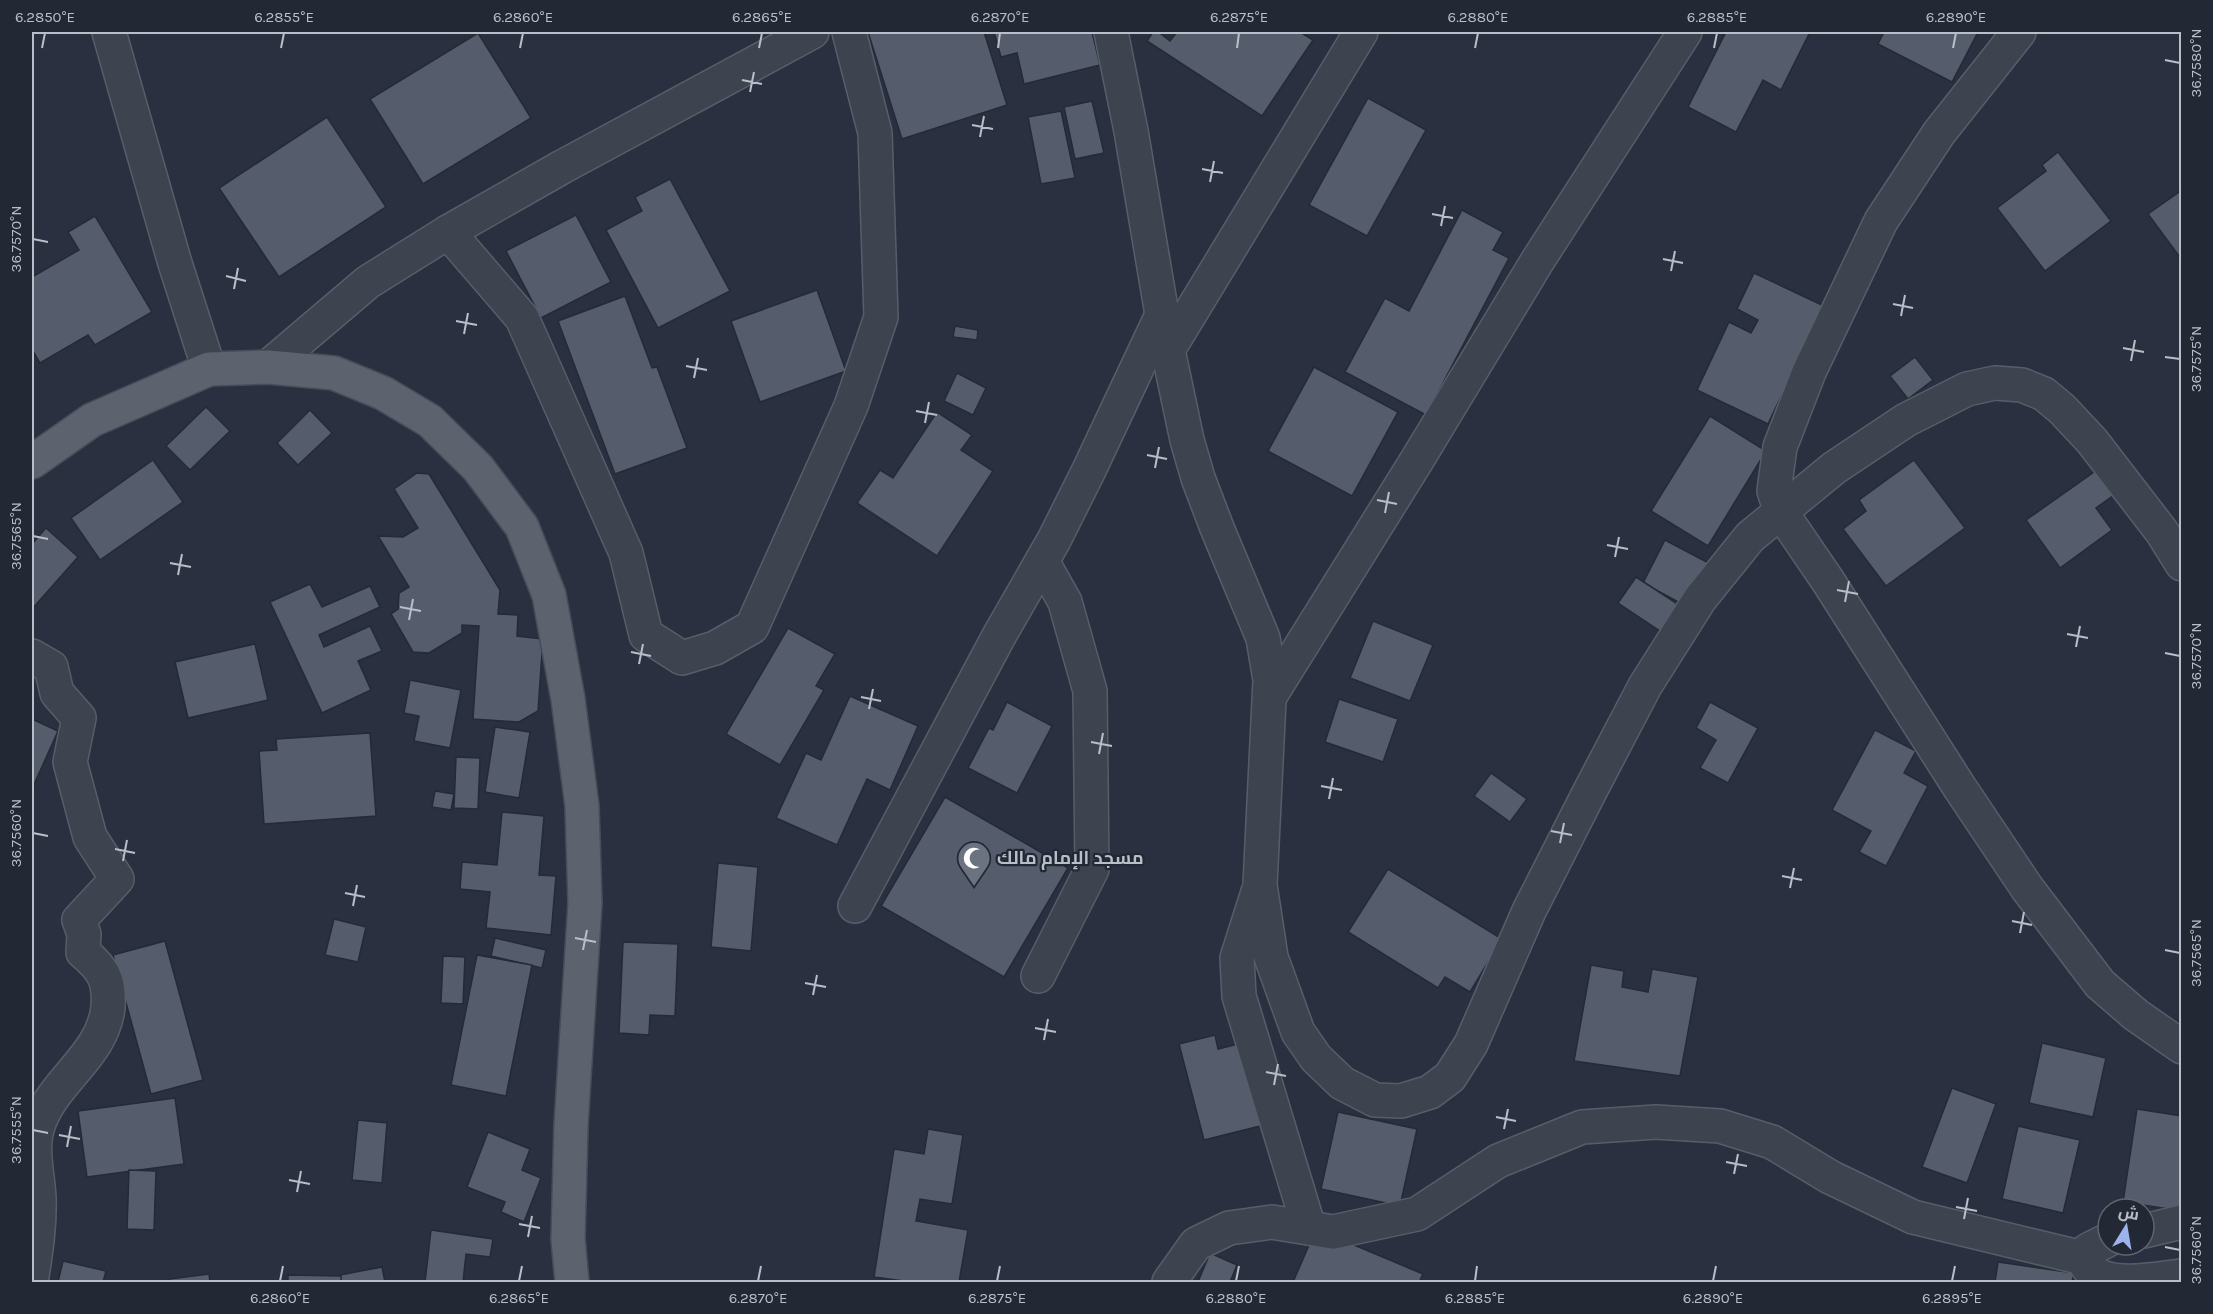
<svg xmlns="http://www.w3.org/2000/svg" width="2213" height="1314" font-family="Karla,Cairo,sans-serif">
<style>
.building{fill:#555c6c;stroke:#242a36;stroke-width:1.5}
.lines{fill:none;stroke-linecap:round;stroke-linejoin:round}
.minor-casing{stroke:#585e69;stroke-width:36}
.major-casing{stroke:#474c58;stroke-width:36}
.minor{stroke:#3d434f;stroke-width:33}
.major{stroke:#5c626e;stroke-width:33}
.ticks{fill:none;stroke:#babec9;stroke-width:2}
.labels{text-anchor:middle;stroke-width:4.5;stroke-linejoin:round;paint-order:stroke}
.poi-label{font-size:18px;font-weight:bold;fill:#babec9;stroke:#222834;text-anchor:start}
.neatline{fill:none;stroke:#babec9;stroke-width:2}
.ticks-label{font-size:15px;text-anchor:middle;fill:#babec9}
</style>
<rect width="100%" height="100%" fill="#2a303f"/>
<g class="building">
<path d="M 868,32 L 984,32 L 1007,105 L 902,139 Z"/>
<path d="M 994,32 L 1092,32 L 1100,65 L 1024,84 L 1017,53 L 1001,57 Z"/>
<path d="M 1153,32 L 1163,32 L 1161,34 L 1170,41 L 1177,32 L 1300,32 L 1313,40 L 1262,116 L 1147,41 Z"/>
<path d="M 1726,32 L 1810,32 L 1781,90 L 1763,80 L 1736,132 L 1688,107 Z"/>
<path d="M 1884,32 L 1978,32 L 1952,82 L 1878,44 Z"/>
<path d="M 478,33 L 531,118 L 423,184 L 370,99 Z"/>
<path d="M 1368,98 L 1426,130 L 1367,236 L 1309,205 Z"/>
<path d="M 1092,101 L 1104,153 L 1075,159 L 1064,107 Z"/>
<path d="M 1061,111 L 1075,178 L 1041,184 L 1028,117 Z"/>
<path d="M 327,117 L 386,207 L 279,277 L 219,188 Z"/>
<path d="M 2058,152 L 2111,221 L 2045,271 L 1997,208 L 2046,171 L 2042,165 Z"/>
<path d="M 670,179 L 730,291 L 658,328 L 606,230 L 642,211 L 635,197 Z"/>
<path d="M 2182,190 L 2182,260 L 2148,214 Z"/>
<path d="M 1462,210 L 1503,232 L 1493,250 L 1509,258 L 1426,415 L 1345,372 L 1385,298 L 1409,311 Z"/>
<path d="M 576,215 L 611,282 L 541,318 L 506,251 Z"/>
<path d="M 95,216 L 152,312 L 95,345 L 88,335 L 40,363 L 32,349 L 32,277 L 79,250 L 68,232 Z"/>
<path d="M 1754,273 L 1824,306 L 1768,424 L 1697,390 L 1729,322 L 1751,333 L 1758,320 L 1737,309 Z"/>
<path d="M 817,290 L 846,371 L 760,402 L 731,321 Z"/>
<path d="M 625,296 L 652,368 L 657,367 L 687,448 L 615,474 L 558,321 Z"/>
<path d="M 955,326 L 978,330 L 977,340 L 953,337 Z"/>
<path d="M 1915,357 L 1933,380 L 1908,399 L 1890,376 Z"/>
<path d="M 1314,367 L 1398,412 L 1352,496 L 1268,451 Z"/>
<path d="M 957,373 L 986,388 L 973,415 L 944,401 Z"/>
<path d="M 206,407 L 230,431 L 190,470 L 166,446 Z"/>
<path d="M 310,410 L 332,433 L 298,465 L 277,443 Z"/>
<path d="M 937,412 L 972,435 L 961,450 L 993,471 L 937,556 L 857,503 L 880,470 L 893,478 Z"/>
<path d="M 1710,416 L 1766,451 L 1708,546 L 1651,511 Z"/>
<path d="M 153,460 L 183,502 L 100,560 L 71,518 Z"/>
<path d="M 1914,460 L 1965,528 L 1886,586 L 1843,529 L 1866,511 L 1859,500 Z"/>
<path d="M 2097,470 L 2114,495 L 2096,508 L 2112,530 L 2060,568 L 2026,520 Z"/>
<path d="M 417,473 L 429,474 L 500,590 L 498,614 L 518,615 L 517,636 L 543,639 L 538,711 L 519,722 L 473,719 L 479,626 L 462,625 L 462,633 L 429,653 L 413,652 L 391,614 L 398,609 L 399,593 L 409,587 L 378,536 L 403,537 L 418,528 L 394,489 Z"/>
<path d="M 46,528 L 78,557 L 32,609 L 32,544 Z"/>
<path d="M 1665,540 L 1720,569 L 1697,612 L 1643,583 Z"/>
<path d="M 1636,577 L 1690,612 L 1672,639 L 1618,603 Z"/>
<path d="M 310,584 L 322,607 L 370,586 L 380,607 L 319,635 L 324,647 L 370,626 L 382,651 L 358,661 L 371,690 L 322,713 L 270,602 Z"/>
<path d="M 1373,621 L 1433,645 L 1410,701 L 1350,678 Z"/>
<path d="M 788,628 L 835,654 L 816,686 L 824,690 L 780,765 L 726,734 Z"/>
<path d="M 255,644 L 268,700 L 188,718 L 175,662 Z"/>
<path d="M 410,680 L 461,690 L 450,748 L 414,741 L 419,716 L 404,713 Z"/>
<path d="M 850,696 L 918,726 L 890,790 L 867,779 L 837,845 L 776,818 L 806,753 L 821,760 Z"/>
<path d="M 1339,699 L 1398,719 L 1383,762 L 1325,742 Z"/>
<path d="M 1007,702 L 1052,726 L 1017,793 L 968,768 L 989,728 L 993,730 Z"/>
<path d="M 1710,702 L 1758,728 L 1728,783 L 1700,768 L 1716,740 L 1696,728 Z"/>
<path d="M 32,719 L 58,731 L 32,789 Z"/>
<path d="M 495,727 L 530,732 L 519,798 L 485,792 Z"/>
<path d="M 1875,730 L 1916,751 L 1904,773 L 1928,786 L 1886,866 L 1859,852 L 1871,831 L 1832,810 Z"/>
<path d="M 370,733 L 376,816 L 264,824 L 259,751 L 277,750 L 276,739 Z"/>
<path d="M 456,757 L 480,758 L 478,809 L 454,808 Z"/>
<path d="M 1491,773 L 1527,799 L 1510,822 L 1474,796 Z"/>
<path d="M 435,791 L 454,794 L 451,810 L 432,807 Z"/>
<path d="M 945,797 L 1068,868 L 1004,977 L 881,906 Z"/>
<path d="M 502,812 L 544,816 L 539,875 L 556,876 L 551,935 L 486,928 L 490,892 L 460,889 L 462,862 L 497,865 Z"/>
<path d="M 718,863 L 758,867 L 751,951 L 711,947 Z"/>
<path d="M 1388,869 L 1502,939 L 1470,992 L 1445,977 L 1438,988 L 1348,932 Z"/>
<path d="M 334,919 L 366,927 L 358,962 L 325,955 Z"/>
<path d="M 495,938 L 546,950 L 542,968 L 491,956 Z"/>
<path d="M 165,941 L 203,1080 L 151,1094 L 113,955 Z"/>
<path d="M 623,942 L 678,944 L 675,1016 L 650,1015 L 649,1035 L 619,1033 Z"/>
<path d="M 477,955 L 532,965 L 506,1096 L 451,1085 Z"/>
<path d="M 443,956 L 465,957 L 463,1004 L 441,1003 Z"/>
<path d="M 1591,965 L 1624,971 L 1622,987 L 1648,992 L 1652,969 L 1698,977 L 1680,1076 L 1574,1061 Z"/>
<path d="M 1215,1035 L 1218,1049 L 1254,1040 L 1276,1122 L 1204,1140 L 1179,1044 Z"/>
<path d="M 2042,1043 L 2106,1058 L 2093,1117 L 2029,1103 Z"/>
<path d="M 1952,1088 L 1996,1104 L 1967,1183 L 1922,1167 Z"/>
<path d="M 175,1098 L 184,1164 L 87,1177 L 78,1111 Z"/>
<path d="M 2137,1109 L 2182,1116 L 2182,1211 L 2123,1202 Z"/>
<path d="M 1338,1112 L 1417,1129 L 1400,1206 L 1321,1189 Z"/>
<path d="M 358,1120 L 387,1123 L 382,1183 L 352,1180 Z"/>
<path d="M 2018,1126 L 2080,1140 L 2063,1213 L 2002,1199 Z"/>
<path d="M 928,1129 L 963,1135 L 952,1204 L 920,1199 L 916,1221 L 968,1230 L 959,1282 L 911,1282 L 874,1277 L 894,1149 L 924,1154 Z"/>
<path d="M 488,1132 L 530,1149 L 522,1170 L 541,1178 L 524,1222 L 501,1212 L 505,1202 L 467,1187 Z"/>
<path d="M 129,1170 L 156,1171 L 154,1230 L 127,1229 Z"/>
<path d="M 1316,1229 L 1423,1274 L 1419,1282 L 1293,1282 Z"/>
<path d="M 431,1230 L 493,1239 L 490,1257 L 466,1254 L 463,1282 L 425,1282 Z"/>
<path d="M 1210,1253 L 1237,1265 L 1230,1282 L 1198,1282 Z"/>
<path d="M 63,1261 L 106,1271 L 103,1282 L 58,1282 Z"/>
<path d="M 1998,1262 L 2074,1273 L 2072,1282 L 1995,1282 Z"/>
<path d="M 382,1267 L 385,1282 L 341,1282 L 340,1275 Z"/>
<path d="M 209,1274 L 210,1282 L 170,1282 L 170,1279 Z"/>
<path d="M 288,1275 L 341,1276 L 341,1282 L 288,1282 Z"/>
</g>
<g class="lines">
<defs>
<g id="minor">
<path d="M 109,32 L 174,260 L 209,369"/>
<path d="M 1111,32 L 1131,131 L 1168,350 L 1187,440 L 1198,478 L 1217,528 L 1263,638 L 1270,680 L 1260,885 L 1271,957 L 1298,1032 L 1316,1058 L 1342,1083 L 1375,1100 L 1401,1101 L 1430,1092 L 1450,1077 L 1471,1044 L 1529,911 L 1589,793 L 1645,686 L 1700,599 L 1750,537 L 1834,468 L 1906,420 L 1967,389 L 1995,383 L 2022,385 L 2044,394 L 2062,409 L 2092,441 L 2162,532 L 2182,564"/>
<path d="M 2019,32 L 1939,133 L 1881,221 L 1809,372 L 1780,447 L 1774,491 L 1781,512 L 1828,581 L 1960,788 L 2027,888 L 2100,984 L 2136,1015 L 2182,1047"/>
<path d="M 448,232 L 522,318 L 626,553 L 646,635 L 682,658 L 715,648 L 752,627 L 851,406 L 881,317 L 875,133 L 849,32"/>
<path d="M 1168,350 L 1361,32"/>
<path d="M 268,367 L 368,282 L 448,232 L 562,167 L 812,32"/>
<path d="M 32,656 L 51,667 L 57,693 L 79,718 L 70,762 L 90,837 L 117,879 L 79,920 L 84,934 L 83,952 C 103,969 110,980 108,1007 C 103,1057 50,1082 37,1129 C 31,1150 38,1176 39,1198 C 40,1224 36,1250 32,1276"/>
<path d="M 1270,696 L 1417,460 L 1538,260 L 1685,32"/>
<path d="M 1258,892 L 1237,958 L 1239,996 L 1309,1228"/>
<path d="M 855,906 L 999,636 L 1054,540 L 1089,470 L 1162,315"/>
<path d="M 1038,976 L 1092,869 L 1090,691 L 1065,602 L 1042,561"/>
<path d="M 2144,1231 L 2182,1222"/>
<path d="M 2108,1240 L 2088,1250 L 2083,1258 C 2095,1293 2154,1279 2182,1276"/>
<path d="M 1169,1282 L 1196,1244 L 1229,1228 L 1272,1222 L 1333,1232 L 1417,1214 L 1498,1161 L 1582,1127 L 1656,1122 L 1720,1126 L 1772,1142 L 1830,1177 L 1913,1217 L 2083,1258"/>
</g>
<path id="major" d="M 32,462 L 92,420 L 209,369 L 268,367 L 334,373 L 383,393 L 430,421 L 478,468 L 522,527 L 549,595 L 568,699 L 582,806 L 585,903 L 571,1125 L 568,1239 L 572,1282"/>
</defs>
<use href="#minor" class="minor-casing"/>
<use href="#major" class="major-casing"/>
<use href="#minor" class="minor"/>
<use href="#major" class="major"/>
</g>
<path class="ticks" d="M 42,48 L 45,33M 281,48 L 284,33M 520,48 L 523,33M 759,48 L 762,33M 998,48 L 1000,33M 1237,48 L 1239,33M 1475,48 L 1478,33M 1714,48 L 1717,33M 1953,48 L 1956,33M 2165,60 L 2180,63M 742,80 L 762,84M 750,92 L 754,72M 972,125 L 993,129M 980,137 L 984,116M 1202,169 L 1223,173M 1210,182 L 1214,161M 1432,214 L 1453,218M 1441,226 L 1445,206M 33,239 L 48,242M 1663,259 L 1683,263M 1671,271 L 1675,251M 226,276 L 246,281M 234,289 L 238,268M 1893,304 L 1913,308M 1901,316 L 1905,295M 456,321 L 477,325M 464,334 L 468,313M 2123,348 L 2144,352M 2165,357 L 2180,359M 2131,361 L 2135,340M 686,366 L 707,370M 694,378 L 698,358M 916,411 L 937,415M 925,423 L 929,402M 1147,455 L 1167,459M 1155,468 L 1159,447M 1377,500 L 1397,504M 1385,513 L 1389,492M 33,536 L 48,539M 1607,545 L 1628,549M 1615,557 L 1619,537M 170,563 L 191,567M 178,575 L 182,554M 1837,590 L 1858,594M 1845,602 L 1849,581M 400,607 L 421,611M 409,620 L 413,599M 2067,634 L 2088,638M 2076,647 L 2080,626M 631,652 L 651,656M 2165,653 L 2180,656M 639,664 L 643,644M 861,697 L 881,701M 869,709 L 873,689M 1091,742 L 1112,746M 1099,754 L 1103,733M 1321,786 L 1342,790M 1329,799 L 1333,778M 1551,831 L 1572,835M 33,833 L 48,836M 1560,843 L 1564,823M 115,849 L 135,853M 123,861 L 127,840M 1782,876 L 1802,880M 1790,888 L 1794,868M 345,893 L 365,897M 353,906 L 357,885M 2012,921 L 2032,925M 2020,933 L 2024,912M 575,938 L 596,942M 583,950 L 587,930M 2165,950 L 2180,953M 805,983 L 826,987M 813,995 L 817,975M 1035,1028 L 1056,1032M 1044,1040 L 1048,1019M 1266,1072 L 1286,1076M 1274,1085 L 1278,1064M 1496,1117 L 1516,1121M 1504,1129 L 1508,1109M 33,1130 L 48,1133M 59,1135 L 80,1139M 67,1147 L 71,1126M 1726,1162 L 1747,1166M 1734,1174 L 1738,1154M 289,1180 L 310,1184M 297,1192 L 301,1171M 1956,1207 L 1977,1211M 1964,1219 L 1968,1198M 519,1224 L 540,1228M 528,1237 L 532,1216M 2165,1247 L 2180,1250M 280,1281 L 283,1266M 519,1281 L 522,1266M 758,1281 L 761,1266M 997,1281 L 1000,1266M 1236,1281 L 1239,1266M 1475,1281 L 1477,1266M 1713,1281 L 1716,1266M 1952,1281 L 1955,1266"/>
<defs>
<symbol id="mosque-pin" viewBox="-11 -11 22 30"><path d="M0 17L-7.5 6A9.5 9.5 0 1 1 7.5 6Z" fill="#6b7280" stroke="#222834"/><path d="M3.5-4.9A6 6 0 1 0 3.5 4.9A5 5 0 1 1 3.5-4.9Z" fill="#fff"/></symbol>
</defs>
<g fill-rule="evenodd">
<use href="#mosque-pin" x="955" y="839" width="38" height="52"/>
</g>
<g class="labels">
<g class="poi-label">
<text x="997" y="864">مسجد الإمام مالك</text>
</g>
</g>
<rect width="2213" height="1314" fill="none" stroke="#222834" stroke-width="66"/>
<g transform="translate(2126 1227) rotate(11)"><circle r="28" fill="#222834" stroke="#5f6470" stroke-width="1.5"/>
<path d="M0-4.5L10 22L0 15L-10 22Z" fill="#9db3eb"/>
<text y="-9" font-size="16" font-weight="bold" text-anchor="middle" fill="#babec9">ش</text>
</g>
<rect x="33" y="33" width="2147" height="1248" class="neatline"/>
<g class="ticks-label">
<text x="45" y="22">6.2850°E</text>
<text x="284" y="22">6.2855°E</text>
<text x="523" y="22">6.2860°E</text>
<text x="762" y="22">6.2865°E</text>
<text x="1000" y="22">6.2870°E</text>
<text x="1239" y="22">6.2875°E</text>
<text x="1478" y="22">6.2880°E</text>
<text x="1717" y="22">6.2885°E</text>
<text x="1956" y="22">6.2890°E</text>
<text transform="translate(2196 63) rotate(-90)" y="5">36.7580°N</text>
<text transform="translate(16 239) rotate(-90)" y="5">36.7570°N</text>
<text transform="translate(2196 359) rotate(-90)" y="5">36.7575°N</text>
<text transform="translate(16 536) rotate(-90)" y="5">36.7565°N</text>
<text transform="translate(2196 656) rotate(-90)" y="5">36.7570°N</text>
<text transform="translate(16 833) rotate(-90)" y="5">36.7560°N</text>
<text transform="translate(2196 953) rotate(-90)" y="5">36.7565°N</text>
<text transform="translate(16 1130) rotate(-90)" y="5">36.7555°N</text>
<text transform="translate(2196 1250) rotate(-90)" y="5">36.7560°N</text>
<text x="280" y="1303">6.2860°E</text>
<text x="519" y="1303">6.2865°E</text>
<text x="758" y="1303">6.2870°E</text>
<text x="997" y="1303">6.2875°E</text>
<text x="1236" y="1303">6.2880°E</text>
<text x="1475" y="1303">6.2885°E</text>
<text x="1713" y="1303">6.2890°E</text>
<text x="1952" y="1303">6.2895°E</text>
</g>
</svg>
